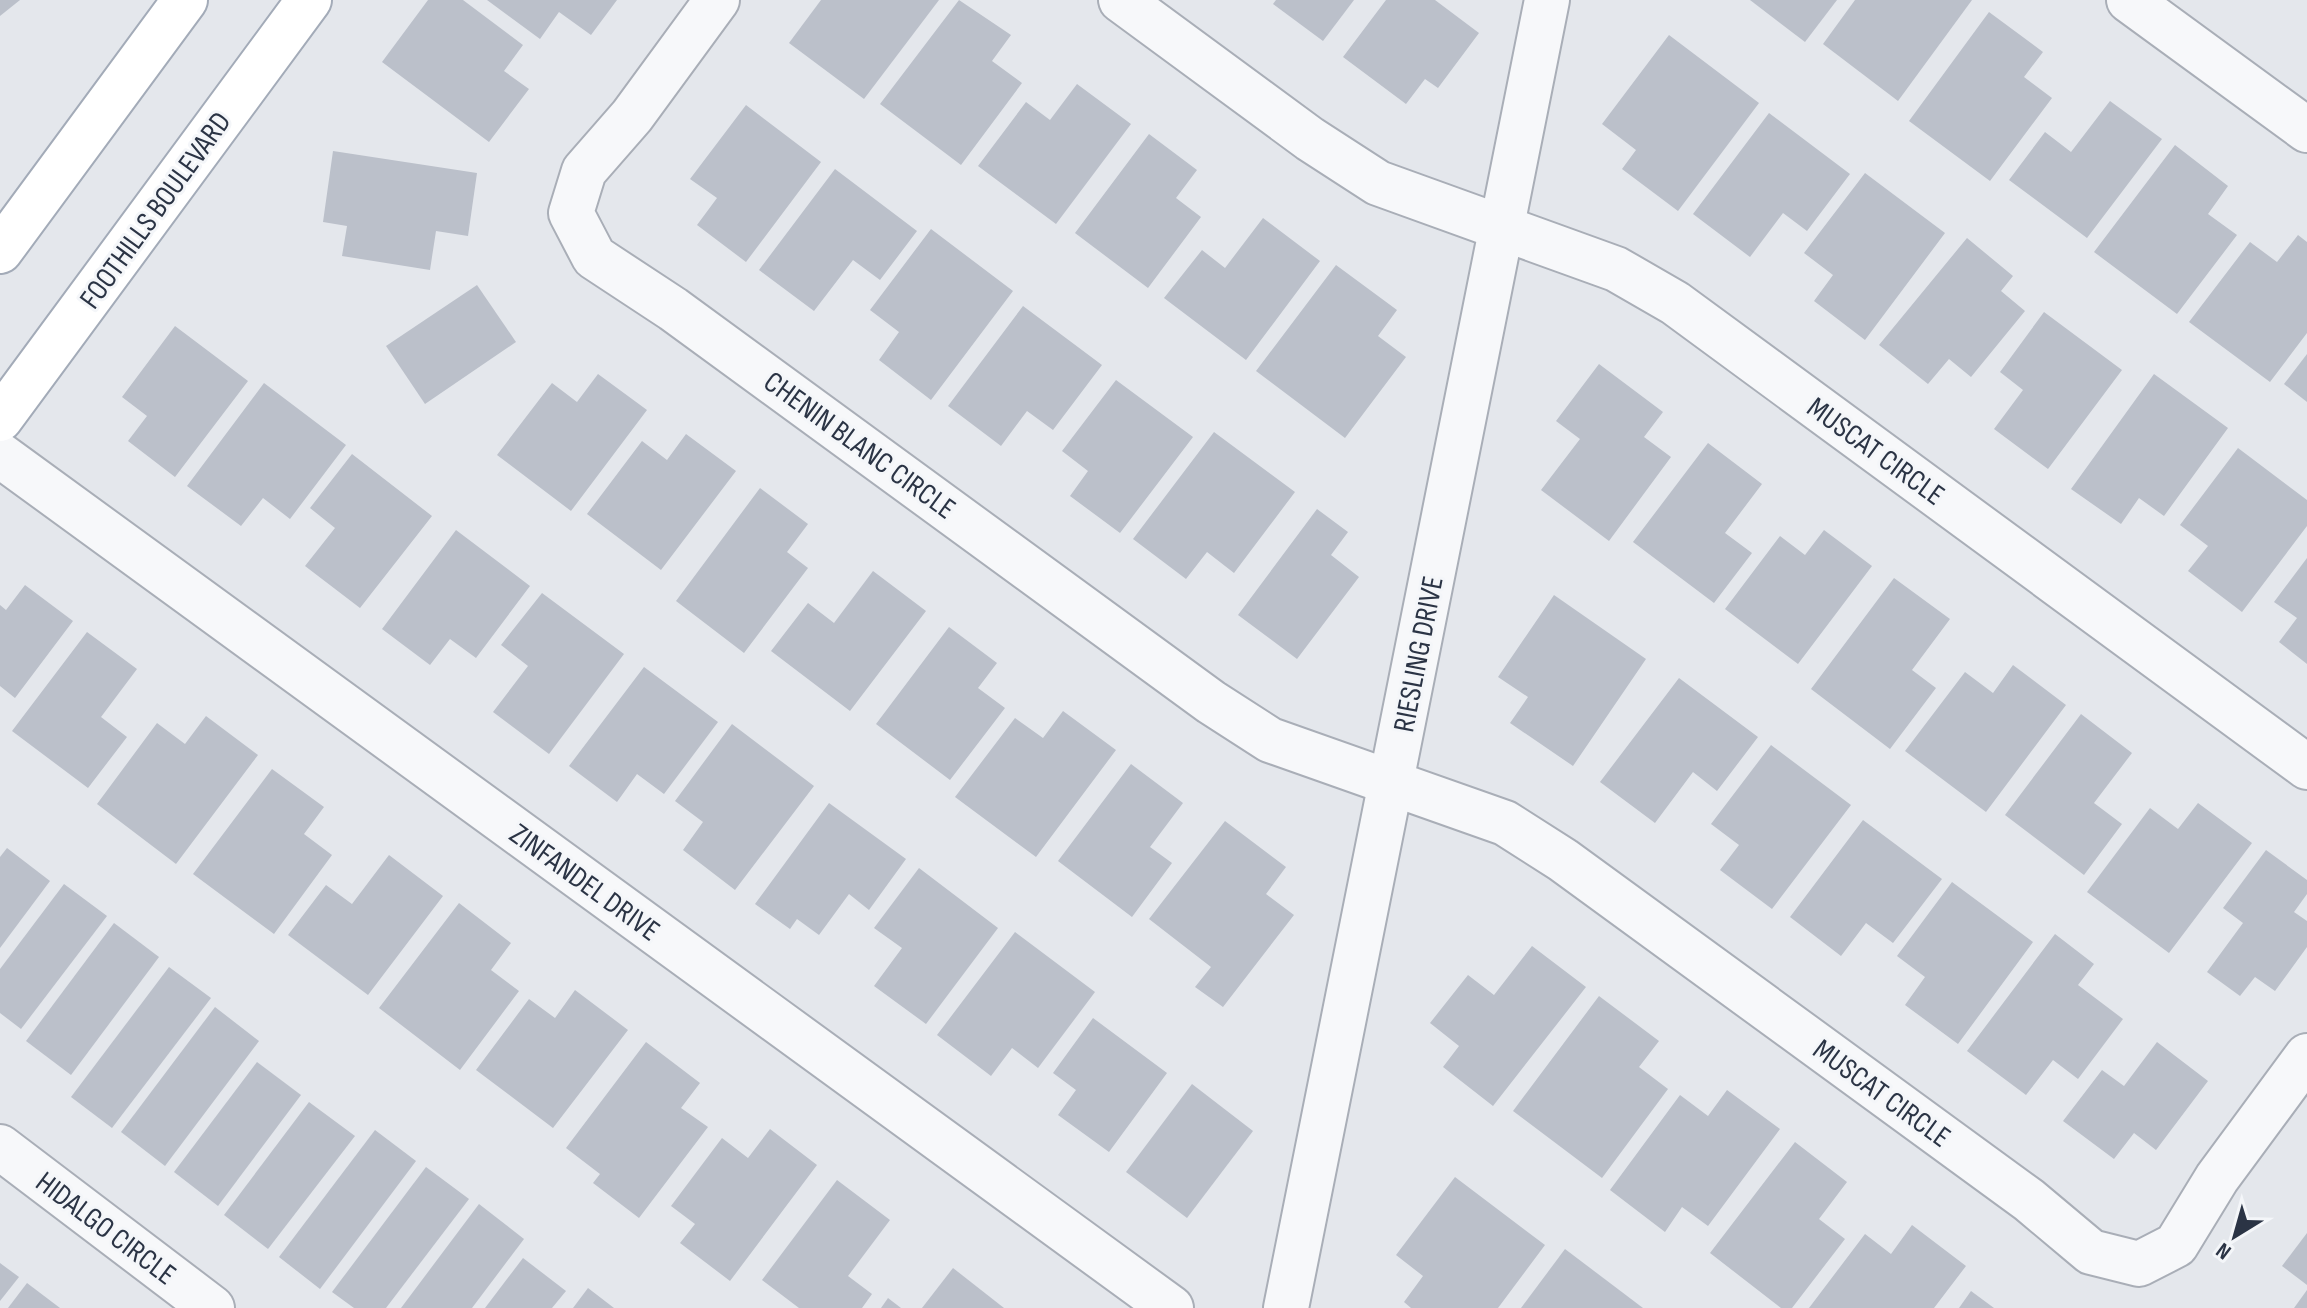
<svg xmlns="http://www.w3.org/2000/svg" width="2307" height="1308" font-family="'Sofia Sans Condensed',sans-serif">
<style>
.building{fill:#bbc0ca}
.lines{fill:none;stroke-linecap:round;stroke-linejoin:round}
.minor-casing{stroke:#a9aeb7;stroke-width:48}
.primary-casing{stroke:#a3abb8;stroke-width:48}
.minor{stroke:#f7f8fa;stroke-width:44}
.primary{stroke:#fff;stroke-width:44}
.labels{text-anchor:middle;stroke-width:6;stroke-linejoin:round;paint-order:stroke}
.street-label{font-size:30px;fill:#2b3445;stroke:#f4f6f9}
</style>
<rect width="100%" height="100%" fill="#e4e7ec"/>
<g class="building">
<path d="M 0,0 L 20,0 L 0,16 Z"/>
<path d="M 428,0 L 463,0 L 523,45 L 504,71 L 529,89 L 489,142 L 382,62 Z"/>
<path d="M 487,0 L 617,0 L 591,35 L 559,12 L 540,39 Z"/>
<path d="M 821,0 L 939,0 L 864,99 L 789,43 Z"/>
<path d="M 959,0 L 1011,35 L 992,61 L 1022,83 L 961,165 L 880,104 Z"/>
<path d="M 1276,0 L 1354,0 L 1323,41 L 1273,4 Z"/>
<path d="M 1386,0 L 1435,0 L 1479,33 L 1438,88 L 1425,79 L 1406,104 L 1343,57 Z"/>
<path d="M 1750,0 L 1837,0 L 1805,42 Z"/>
<path d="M 1855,0 L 1972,0 L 1898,101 L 1823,44 Z"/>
<path d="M 1989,12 L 2043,52 L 2024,77 L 2052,98 L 1990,181 L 1909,121 Z"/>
<path d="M 1669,35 L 1759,103 L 1678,211 L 1622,169 L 1636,150 L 1602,124 Z"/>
<path d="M 1077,84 L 1131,124 L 1056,224 L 978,166 L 1026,102 L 1050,120 Z"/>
<path d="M 2110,101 L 2162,139 L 2087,238 L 2009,180 L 2045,132 L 2071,152 Z"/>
<path d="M 746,105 L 821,162 L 746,262 L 697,225 L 717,198 L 690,179 Z"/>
<path d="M 1769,113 L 1850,174 L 1807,231 L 1783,213 L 1750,257 L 1693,214 Z"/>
<path d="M 1149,134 L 1197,170 L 1176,198 L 1201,217 L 1148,288 L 1075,233 Z"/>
<path d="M 2175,145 L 2228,186 L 2208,214 L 2237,235 L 2177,314 L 2094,252 Z"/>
<path d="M 333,151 L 477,173 L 468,236 L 436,231 L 430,270 L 342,256 L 347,226 L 323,222 Z"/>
<path d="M 835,169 L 917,231 L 880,280 L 853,260 L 814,311 L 759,270 Z"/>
<path d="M 1865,173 L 1945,233 L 1865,340 L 1814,301 L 1833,275 L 1804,253 Z"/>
<path d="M 1263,218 L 1320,261 L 1246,360 L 1164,298 L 1202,250 L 1225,268 Z"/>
<path d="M 931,229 L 1013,291 L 931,400 L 879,360 L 899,332 L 870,310 Z"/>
<path d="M 2298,235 L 2307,242 L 2307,333 L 2270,382 L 2189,322 L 2250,242 L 2277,262 Z"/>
<path d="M 1967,238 L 2013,276 L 2001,291 L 2025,311 L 1971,377 L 1949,359 L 1928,384 L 1879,345 Z"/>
<path d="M 1336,265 L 1397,310 L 1378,336 L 1406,357 L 1345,438 L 1256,371 Z"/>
<path d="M 477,285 L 516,342 L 425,404 L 386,346 Z"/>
<path d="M 1023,306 L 1102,365 L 1053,430 L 1027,411 L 1001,446 L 948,406 Z"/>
<path d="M 2044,312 L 2122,370 L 2048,469 L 1994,429 L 2023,390 L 2000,372 Z"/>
<path d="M 175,326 L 248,381 L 175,477 L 128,441 L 147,416 L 122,397 Z"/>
<path d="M 2307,354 L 2307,402 L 2284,384 Z"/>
<path d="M 1599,364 L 1663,412 L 1644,437 L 1671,457 L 1609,541 L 1541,490 L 1580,439 L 1556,421 Z"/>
<path d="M 598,374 L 647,410 L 571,511 L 497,455 L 552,383 L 577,402 Z"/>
<path d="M 2154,374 L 2228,428 L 2164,516 L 2139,498 L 2121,524 L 2071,489 Z"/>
<path d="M 1116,380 L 1193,437 L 1120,533 L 1070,496 L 1088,471 L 1062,451 Z"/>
<path d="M 264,383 L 346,445 L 290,519 L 263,498 L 241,526 L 187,486 Z"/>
<path d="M 1214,432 L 1295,492 L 1234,573 L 1207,552 L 1186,579 L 1133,539 Z"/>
<path d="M 686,434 L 736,471 L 661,570 L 587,514 L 642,441 L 667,460 Z"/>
<path d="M 1708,443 L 1762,484 L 1725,533 L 1752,553 L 1714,603 L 1633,542 Z"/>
<path d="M 2238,448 L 2307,500 L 2307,526 L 2242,612 L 2188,571 L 2208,546 L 2180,525 Z"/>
<path d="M 352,454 L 432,516 L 360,608 L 305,566 L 335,528 L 310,508 Z"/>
<path d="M 760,488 L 808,524 L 787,552 L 808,568 L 744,653 L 676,601 Z"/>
<path d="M 1317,509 L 1348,532 L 1331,555 L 1359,577 L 1297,659 L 1238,615 Z"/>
<path d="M 456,530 L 530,586 L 476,658 L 450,639 L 430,665 L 382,629 Z"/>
<path d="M 1824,530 L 1872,566 L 1798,664 L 1725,609 L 1780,536 L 1805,555 Z"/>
<path d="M 2307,558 L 2307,664 L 2279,642 L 2297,618 L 2274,602 Z"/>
<path d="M 873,571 L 926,611 L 850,711 L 771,651 L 808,603 L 834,623 Z"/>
<path d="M 1894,578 L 1950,619 L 1912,670 L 1936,688 L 1890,749 L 1811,689 Z"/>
<path d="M 25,585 L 73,621 L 15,698 L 0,686 L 0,605 L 6,610 Z"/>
<path d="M 542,593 L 624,654 L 549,754 L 493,712 L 528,666 L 501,645 Z"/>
<path d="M 1554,595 L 1646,659 L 1573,766 L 1510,723 L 1528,697 L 1498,677 Z"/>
<path d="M 949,627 L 997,663 L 978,688 L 1005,708 L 950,780 L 876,724 Z"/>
<path d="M 87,632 L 137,669 L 101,717 L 127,737 L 88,788 L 12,731 Z"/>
<path d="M 2013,665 L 2066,705 L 1986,812 L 1905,751 L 1965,672 L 1993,693 Z"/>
<path d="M 644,667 L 718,722 L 664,794 L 637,774 L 617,802 L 569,766 Z"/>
<path d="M 1679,678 L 1758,737 L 1717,791 L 1693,772 L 1655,823 L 1600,782 Z"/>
<path d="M 1063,711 L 1116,750 L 1036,857 L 955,797 L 1015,718 L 1043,738 Z"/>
<path d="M 2081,714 L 2132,753 L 2094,803 L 2122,824 L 2084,875 L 2005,815 Z"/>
<path d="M 206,716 L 258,755 L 176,864 L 97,804 L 157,723 L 185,744 Z"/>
<path d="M 732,724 L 814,786 L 735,890 L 683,850 L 703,822 L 675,801 Z"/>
<path d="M 1771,745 L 1851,805 L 1772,909 L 1720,870 L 1739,845 L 1711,824 Z"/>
<path d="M 1131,764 L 1183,803 L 1150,847 L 1172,863 L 1132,917 L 1058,861 Z"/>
<path d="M 272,769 L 324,807 L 304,834 L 332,855 L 274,934 L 193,874 Z"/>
<path d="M 829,803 L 906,859 L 869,910 L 849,894 L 819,935 L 797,919 L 790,929 L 755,904 Z"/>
<path d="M 2198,803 L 2252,843 L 2169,953 L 2087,892 L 2150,808 L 2178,829 Z"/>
<path d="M 1863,820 L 1942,879 L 1893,943 L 1866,923 L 1841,956 L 1790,917 Z"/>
<path d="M 1225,821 L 1286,867 L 1266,894 L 1294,915 L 1223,1007 L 1195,987 L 1211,967 L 1149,919 Z"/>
<path d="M 7,848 L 50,881 L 0,948 L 0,857 Z"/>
<path d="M 2266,850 L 2307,880 L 2307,894 L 2294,912 L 2307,921 L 2307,947 L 2275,991 L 2255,977 L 2240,996 L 2207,972 L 2243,923 L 2223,908 Z"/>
<path d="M 389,855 L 443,896 L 368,995 L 288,935 L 326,885 L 352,904 Z"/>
<path d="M 919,868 L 998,928 L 926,1024 L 874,986 L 902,948 L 874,928 Z"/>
<path d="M 1952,882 L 2033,942 L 1958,1044 L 1905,1005 L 1925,977 L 1897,956 Z"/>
<path d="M 64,884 L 107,916 L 21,1029 L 0,1013 L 0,969 Z"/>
<path d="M 459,903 L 511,943 L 491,970 L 519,991 L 460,1070 L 379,1008 Z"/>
<path d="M 114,923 L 159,957 L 71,1075 L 26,1041 Z"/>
<path d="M 1015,932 L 1095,992 L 1038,1068 L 1012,1048 L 991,1076 L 937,1035 Z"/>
<path d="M 2055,934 L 2094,964 L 2078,985 L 2123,1019 L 2078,1079 L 2053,1060 L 2026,1095 L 1967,1051 Z"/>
<path d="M 1532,946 L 1586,987 L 1493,1106 L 1443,1067 L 1459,1046 L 1430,1023 L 1468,975 L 1494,995 Z"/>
<path d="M 169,967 L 211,998 L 112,1128 L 71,1097 Z"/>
<path d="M 575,990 L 628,1030 L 553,1128 L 476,1070 L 529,999 L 555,1018 Z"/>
<path d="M 1599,996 L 1659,1041 L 1639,1067 L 1668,1089 L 1602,1178 L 1513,1111 Z"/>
<path d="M 215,1007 L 259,1041 L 165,1166 L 121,1132 Z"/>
<path d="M 1093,1018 L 1167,1073 L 1109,1152 L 1058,1115 L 1076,1090 L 1053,1073 Z"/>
<path d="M 646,1042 L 700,1083 L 681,1108 L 708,1127 L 639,1218 L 593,1183 L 600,1174 L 566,1148 Z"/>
<path d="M 2157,1042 L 2208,1081 L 2156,1150 L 2134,1133 L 2114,1159 L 2063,1121 L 2102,1070 L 2124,1086 Z"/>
<path d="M 257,1062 L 301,1095 L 218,1206 L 174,1172 Z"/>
<path d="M 1192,1084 L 1253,1131 L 1187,1218 L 1126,1172 Z"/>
<path d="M 1727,1090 L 1780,1129 L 1708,1226 L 1682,1207 L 1665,1232 L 1610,1190 L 1680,1095 L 1708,1116 Z"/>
<path d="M 309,1102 L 355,1136 L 268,1249 L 224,1215 Z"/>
<path d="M 770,1129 L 817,1165 L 730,1281 L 680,1243 L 695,1224 L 671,1206 L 722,1138 L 748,1158 Z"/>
<path d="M 375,1130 L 416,1161 L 320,1289 L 279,1257 Z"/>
<path d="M 1795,1142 L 1847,1182 L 1819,1219 L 1845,1239 L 1792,1308 L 1781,1308 L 1710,1253 Z"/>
<path d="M 426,1167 L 469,1199 L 386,1308 L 354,1308 L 332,1292 Z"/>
<path d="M 1455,1177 L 1545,1245 L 1498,1308 L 1411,1308 L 1404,1302 L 1423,1276 L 1396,1255 Z"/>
<path d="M 837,1180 L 890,1220 L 848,1276 L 872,1294 L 862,1308 L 799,1308 L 762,1280 Z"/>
<path d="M 479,1204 L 524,1239 L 472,1308 L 401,1308 Z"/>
<path d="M 1912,1225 L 1966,1266 L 1934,1308 L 1809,1308 L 1865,1234 L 1891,1254 Z"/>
<path d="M 2307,1233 L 2307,1285 L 2282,1266 Z"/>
<path d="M 1565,1249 L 1643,1308 L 1521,1308 Z"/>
<path d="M 523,1258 L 566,1291 L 552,1308 L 485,1308 Z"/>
<path d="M 0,1263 L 19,1277 L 0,1301 Z"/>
<path d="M 953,1268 L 1004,1308 L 922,1308 Z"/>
<path d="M 27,1283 L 60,1308 L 8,1308 Z"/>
<path d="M 588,1288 L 614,1308 L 573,1308 Z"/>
<path d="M 2307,1290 L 2307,1308 L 2294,1308 Z"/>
<path d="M 1971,1291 L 1994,1308 L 1959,1308 Z"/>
<path d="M 888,1298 L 901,1308 L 881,1308 Z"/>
</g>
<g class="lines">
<defs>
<g id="minor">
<path d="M 717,0 L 632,116 L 584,171 L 571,213 L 594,257 L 673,309 L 1211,702 L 1270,740 L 1505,823 L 1563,860 L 2029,1200 L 2091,1252 L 2139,1264 L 2176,1245 L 2217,1178 L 2307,1056"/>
<path d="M 1121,0 L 1310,139 L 1378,183 L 1616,269 L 1675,303 L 2307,767"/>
<path d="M 2129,0 L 2307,130"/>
<path d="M 0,455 L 1171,1308"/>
<path d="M 0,1147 L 212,1308"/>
<path d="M 1286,1308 L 1547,0"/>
</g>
<g id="primary">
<path d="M 0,251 L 185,0"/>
<path d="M 0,419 L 309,0"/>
</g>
</defs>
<use href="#minor" class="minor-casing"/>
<use href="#primary" class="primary-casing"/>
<use href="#minor" class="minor"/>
<use href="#primary" class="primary"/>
</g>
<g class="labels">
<g class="street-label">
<text transform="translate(155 210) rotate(-54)" y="10">FOOTHILLS BOULEVARD</text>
<text transform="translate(860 445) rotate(36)" y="10">CHENIN BLANC CIRCLE</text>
<text transform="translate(1876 451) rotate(36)" y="10">MUSCAT CIRCLE</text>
<text transform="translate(1418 654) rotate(-79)" y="10">RIESLING DRIVE</text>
<text transform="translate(585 882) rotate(36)" y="10">ZINFANDEL DRIVE</text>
<text transform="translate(1882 1093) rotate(36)" y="10">MUSCAT CIRCLE</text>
<text transform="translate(106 1228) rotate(37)" y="10">HIDALGO CIRCLE</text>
</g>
</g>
<g transform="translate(2235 1236) rotate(217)" stroke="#f4f6f9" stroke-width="6" paint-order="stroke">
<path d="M0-6L14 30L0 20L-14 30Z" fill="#2b3445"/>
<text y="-12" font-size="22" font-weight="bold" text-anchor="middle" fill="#2b3445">N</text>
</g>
</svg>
